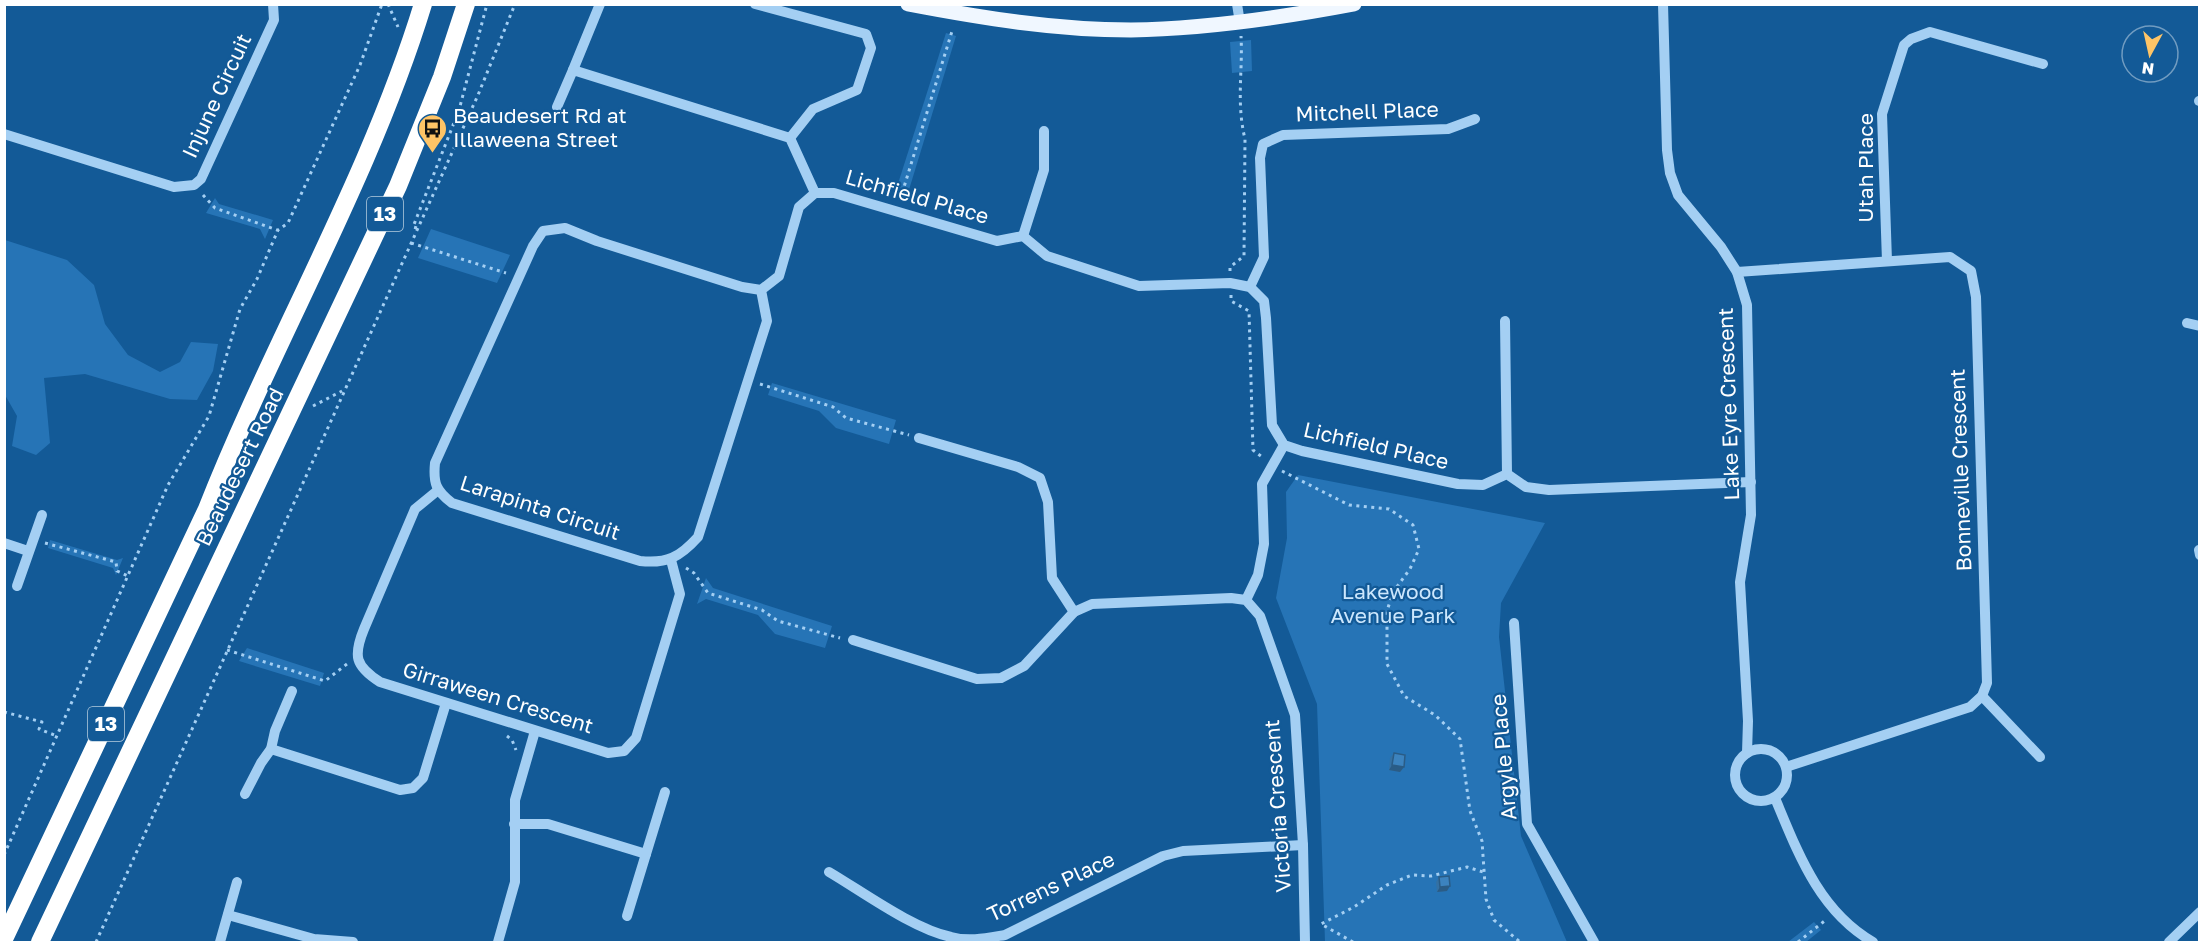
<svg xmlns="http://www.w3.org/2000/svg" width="2204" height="947" font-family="'Golos Text',sans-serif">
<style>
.green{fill:#2674b6}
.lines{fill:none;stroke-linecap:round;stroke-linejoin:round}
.path{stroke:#a4cff3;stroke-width:3;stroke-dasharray:3 4.5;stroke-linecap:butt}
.minor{stroke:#a4cff3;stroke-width:10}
.major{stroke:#f0f7ff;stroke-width:15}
.highway{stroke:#fff;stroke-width:18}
.wall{fill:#3471a4}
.shaded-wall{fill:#2a5c86}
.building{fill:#3c83bf;stroke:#2a5c86;stroke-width:1.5}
.labels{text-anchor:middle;stroke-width:4.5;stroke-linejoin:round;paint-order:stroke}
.shield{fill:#135a97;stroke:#b8cee0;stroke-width:1.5}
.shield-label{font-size:20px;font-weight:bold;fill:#fff}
.street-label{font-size:21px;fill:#fff;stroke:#135a97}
.poi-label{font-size:21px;fill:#fff;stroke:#135a97;text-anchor:start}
.park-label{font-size:21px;fill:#cce7fd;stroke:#135a97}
</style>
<rect width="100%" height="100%" fill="#135a97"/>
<g class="green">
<path d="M 946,33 L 956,36 L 908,193 L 896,190 Z"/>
<path d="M 1251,40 L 1252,71 L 1232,73 L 1230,42 Z"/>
<path d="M 215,198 L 219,204 L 273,220 L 265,239 L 260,229 L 206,213 Z"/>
<path d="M 431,229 L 510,255 L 497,283 L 418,258 Z"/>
<path d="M 5,240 L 67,260 L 94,285 L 105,324 L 128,355 L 160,372 L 180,362 L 191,342 L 218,344 L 213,371 L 197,400 L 170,399 L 85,374 L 44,378 L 50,443 L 36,455 L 12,446 L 17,416 L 5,395 Z"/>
<path d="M 772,383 L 896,420 L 889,444 L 836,428 L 819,411 L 768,395 Z"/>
<path d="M 1298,475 L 1545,523 L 1501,603 L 1499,637 L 1521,836 L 1567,942 L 1325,942 L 1317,704 L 1276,598 L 1287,538 L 1286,492 Z"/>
<path d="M 50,540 L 117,560 L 123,558 L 116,575 L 113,568 L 48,548 Z"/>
<path d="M 706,578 L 713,588 L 832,626 L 825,648 L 775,634 L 758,615 L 706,599 L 697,604 Z"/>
<path d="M 247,648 L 324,673 L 320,686 L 239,661 Z"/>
<path d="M 1814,922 L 1821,930 L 1806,942 L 1788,942 Z"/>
</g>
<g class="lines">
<g class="path">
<path d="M 388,4 L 398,27"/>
<path d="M 203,195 L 215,208 L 277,230"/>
<path d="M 900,200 L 953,28"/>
<path d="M 417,228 L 413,227 L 459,110 L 487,4"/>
<path d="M 411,243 L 506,273"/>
<path d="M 1230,271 L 1230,267 L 1244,256 L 1245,139 C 1236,102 1243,71 1241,36"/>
<path d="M 1231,295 L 1231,301 L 1249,311 L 1253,450 L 1262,457"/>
<path d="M 760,384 L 833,407 L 846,418 L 909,435"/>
<path d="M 313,406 L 342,391"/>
<path d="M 1282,471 L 1349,505 L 1389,509 L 1413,525 L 1419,549 L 1410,569 L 1393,592 L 1387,611 L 1387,664 L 1404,696 L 1435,715 L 1460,739 L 1470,811 L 1482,841 L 1486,899 L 1494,920 L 1520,942"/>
<path d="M 45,543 L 116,562 L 117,571 L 128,576"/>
<path d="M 686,568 L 694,573 L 708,593 L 762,610 L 778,621 L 840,638"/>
<path d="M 227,650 L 325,681 L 347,664"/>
<path d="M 4,712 L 42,722 L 39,729 L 57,736"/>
<path d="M 507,736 L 512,740 L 516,750"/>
<path d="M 4,855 L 168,485 L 209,416 L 240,309 L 257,279 L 278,230 L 288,223 L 360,65 L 382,4"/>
<path d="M 96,942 L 478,95 L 515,4"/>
<path d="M 1353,942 L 1321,924 L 1354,907 L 1387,885 L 1412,875 L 1431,876 L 1467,867 L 1483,872"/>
<path d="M 1798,942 L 1827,919"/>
</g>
<g class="minor">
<path d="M 755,4 L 866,34 L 871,48 L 857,90 L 813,109 L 790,138"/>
<path d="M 1237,4 L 1240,23"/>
<path d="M 1663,4 L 1667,150 L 1670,173 L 1678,195 L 1721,247 L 1737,272 L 1747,305 L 1751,515 L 1740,582 L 1748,721 L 1747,753"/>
<path d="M 573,70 L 600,4"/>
<path d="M 2199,101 L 2200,101"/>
<path d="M 557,107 L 573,70 L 790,138 L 815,193"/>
<path d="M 4,134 L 174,187 L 194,185 L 201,179 L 274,20 L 273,4"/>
<path d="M 815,193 L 834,193 L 997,241 L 1023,236 L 1047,256 L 1139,286 L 1230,283 L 1250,287 L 1264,301 L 1266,318 L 1272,425 L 1284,445 L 1302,451 L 1458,484 L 1483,485 L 1507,474 L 1526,487 L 1549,490 L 1751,482"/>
<path d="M 1023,236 L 1044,170 L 1044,131"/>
<path d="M 1887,261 L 1882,114 L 1904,45 L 1911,39 L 1930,32 L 2043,64"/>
<path d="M 1737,272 L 1950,257 L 1971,271 L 1976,297 L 1987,683 L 1982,696 L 1970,707 L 1786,767"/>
<path d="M 1250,287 L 1264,257 L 1260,158 L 1263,144 L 1283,135 L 1448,129 L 1475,119"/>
<path d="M 761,290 L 742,287 L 597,241 L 565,228 L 543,231 L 533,246 L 435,463 C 433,483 436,491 452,503 L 640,561 C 667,564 680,557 698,537 L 767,321 L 761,290 L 779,276 L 799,207 L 815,193"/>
<path d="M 1505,321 L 1507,474"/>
<path d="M 2187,323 L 2200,326"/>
<path d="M 919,438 L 1018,467 L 1040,478 L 1048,502 L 1052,578 L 1074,612"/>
<path d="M 437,491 L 415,509 L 364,629 C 353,656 355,666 380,682 L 608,753 L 624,751 L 636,738 L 680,594 L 671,560"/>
<path d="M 4,543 L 28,551"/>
<path d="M 2199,550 L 2200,555"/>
<path d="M 17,586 L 42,515"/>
<path d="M 1246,600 L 1258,575 L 1264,544 L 1262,484 L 1284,445"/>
<path d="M 1514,623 L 1527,824 L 1594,942"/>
<path d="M 853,640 L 977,679 L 1001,678 L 1024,666 L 1074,612 L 1092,604 L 1231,598 L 1246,600 L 1260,616 L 1295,715 L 1303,845 L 1305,942"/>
<path d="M 1982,696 L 2040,757"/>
<circle cx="1761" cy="775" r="26"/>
<path d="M 271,749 L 400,790 L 413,788 L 423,778 L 446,703"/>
<path d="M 245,794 L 261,763 L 271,749 L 275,731 L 292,691"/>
<path d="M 1775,798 C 1798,853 1819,911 1873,942"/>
<path d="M 514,824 L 548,824 L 646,854"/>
<path d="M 829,872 C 863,892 913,929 951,937 C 969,942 987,938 1005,935 L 1163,856 L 1183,851 L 1303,845"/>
<path d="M 228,915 L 314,939 L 353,942"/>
<path d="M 627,916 L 665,792"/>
<path d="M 220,942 L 237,882"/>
<path d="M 498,942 L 515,882 L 515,800 L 535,731"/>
<path d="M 2169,942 L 2200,912"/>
</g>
<path class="major" d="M 908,4 C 981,18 1056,30 1131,30 C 1206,29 1280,18 1354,4"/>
<g class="highway">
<path d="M 4,939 L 207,509 C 274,339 369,180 423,4"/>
<path d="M 40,942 L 398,186 L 442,77 L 466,4"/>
</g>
</g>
<g class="wall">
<path d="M 1394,753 L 1404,767 L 1400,772 L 1389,770 L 1390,758 Z"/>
<path d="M 1439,877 L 1447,891 L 1437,892 L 1436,882 Z"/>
</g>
<g class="shaded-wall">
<path d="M 1392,765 L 1404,767 L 1400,772 L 1389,770 Z"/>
<path d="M 1450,886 L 1447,891 L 1437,892 L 1440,887 Z"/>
</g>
<g class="building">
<path d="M 1394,753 L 1405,755 L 1404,767 L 1392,765 Z"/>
<path d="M 1449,876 L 1450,886 L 1440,887 L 1439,877 Z"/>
</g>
<defs>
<symbol id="bus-pin" viewBox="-11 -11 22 30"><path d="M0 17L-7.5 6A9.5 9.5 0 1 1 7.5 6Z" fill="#ffc466" stroke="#135a97"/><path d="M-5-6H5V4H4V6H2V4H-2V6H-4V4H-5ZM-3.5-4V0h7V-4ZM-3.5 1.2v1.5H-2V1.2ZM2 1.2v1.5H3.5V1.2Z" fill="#111"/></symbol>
</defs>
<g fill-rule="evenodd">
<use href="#bus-pin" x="416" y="112" width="33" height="45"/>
</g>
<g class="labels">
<g class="shield">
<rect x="367" y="197" width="36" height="34" rx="4.5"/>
<rect x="88" y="707" width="36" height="34" rx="4.5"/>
</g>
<g class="shield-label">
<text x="385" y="221">13</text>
<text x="106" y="731">13</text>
</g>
<g class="street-label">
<text transform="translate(217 96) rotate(-65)" y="7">Injune Circuit</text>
<text transform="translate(1367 112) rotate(-2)" y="7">Mitchell Place</text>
<text transform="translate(1866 168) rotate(-90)" y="7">Utah Place</text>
<text transform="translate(917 197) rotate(16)" y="7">Lichfield Place</text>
<text transform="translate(1729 404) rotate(-92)" y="7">Lake Eyre Crescent</text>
<text transform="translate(1376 446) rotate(13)" y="7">Lichfield Place</text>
<text transform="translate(240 467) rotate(-64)" y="7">Beaudesert Road</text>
<text transform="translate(1961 470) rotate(-92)" y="7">Bonneville Crescent</text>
<text transform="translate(540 508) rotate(18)" y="7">Larapinta Circuit</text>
<text transform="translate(498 698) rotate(17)" y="7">Girraween Crescent</text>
<text transform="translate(1504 757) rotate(-95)" y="7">Argyle Place</text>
<text transform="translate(1278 806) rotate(-94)" y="7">Victoria Crescent</text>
<text transform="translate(1051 887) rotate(-25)" y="7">Torrens Place</text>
</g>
<g class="poi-label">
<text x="453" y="123">Beaudesert Rd at<tspan x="453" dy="24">Illaweena Street</tspan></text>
</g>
<g class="park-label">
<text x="1393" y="599">Lakewood<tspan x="1393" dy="24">Avenue Park</tspan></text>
</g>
</g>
<rect width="2204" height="947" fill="none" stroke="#ffffff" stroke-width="12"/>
<g transform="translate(2150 54) rotate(188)"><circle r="28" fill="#135a97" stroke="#719cc1" stroke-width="1.5"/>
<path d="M0-4.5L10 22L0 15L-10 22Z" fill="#ffc466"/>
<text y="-9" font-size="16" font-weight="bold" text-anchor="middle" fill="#ffffff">N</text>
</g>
</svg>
